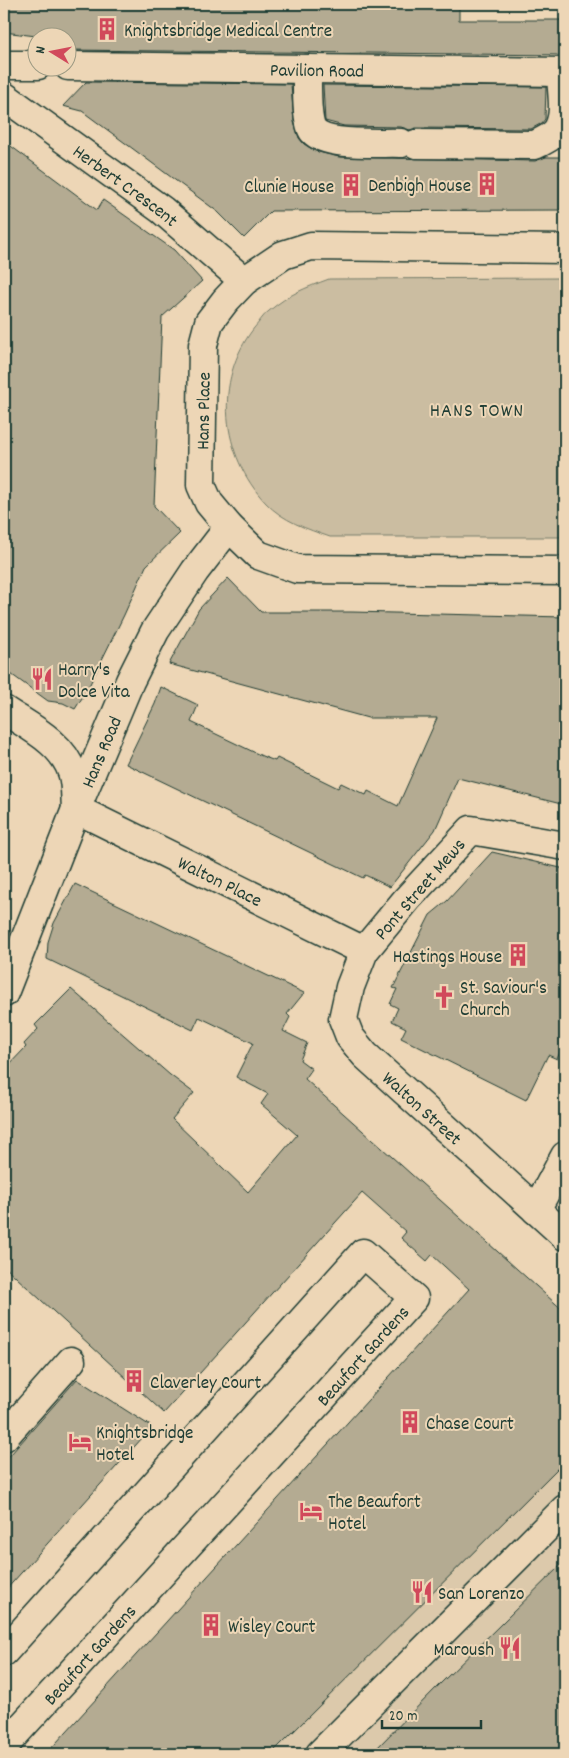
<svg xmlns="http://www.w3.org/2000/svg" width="569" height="1758" font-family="Dekko,sans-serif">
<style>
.built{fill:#dcc9ab}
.green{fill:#cbbda1;stroke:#757d6a}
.building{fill:#b4ab92;stroke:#1f3d34}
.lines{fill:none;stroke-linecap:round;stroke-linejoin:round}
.minor-casing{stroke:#1f3d34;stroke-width:31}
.major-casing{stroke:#1f3d34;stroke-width:31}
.minor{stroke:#edd6b6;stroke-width:28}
.major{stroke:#edd6b6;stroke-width:28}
.labels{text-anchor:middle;stroke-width:4;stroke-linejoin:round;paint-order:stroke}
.poi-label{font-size:19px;fill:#1f3d34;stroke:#edd6b6;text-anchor:start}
.street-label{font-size:19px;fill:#1f3d34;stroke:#edd6b6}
.neighbourhood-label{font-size:20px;letter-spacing:1px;fill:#1f3d34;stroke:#edd6b6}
</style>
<rect width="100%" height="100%" fill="#edd6b6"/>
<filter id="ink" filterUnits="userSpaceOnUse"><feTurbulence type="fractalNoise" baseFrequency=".02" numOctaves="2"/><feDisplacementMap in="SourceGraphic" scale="10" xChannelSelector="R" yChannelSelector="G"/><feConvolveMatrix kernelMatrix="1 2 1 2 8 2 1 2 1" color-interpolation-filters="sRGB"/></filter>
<g filter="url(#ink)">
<path class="built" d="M 523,1363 L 565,1403 L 565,1627 L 433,1754 L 172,1754 Z"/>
<path class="green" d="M 565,278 L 565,537 L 330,537 C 307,529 283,521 266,503 C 221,455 213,381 254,328 C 259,323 263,315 269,311 C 289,294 305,288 329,279 Z"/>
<g class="building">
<path d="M 4,4 L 304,4 L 304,7 L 375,7 L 375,4 L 459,4 L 459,20 L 565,20 L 565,55 L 68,50 L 68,38 L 38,38 L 38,43 L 35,43 L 36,36 L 4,32 Z"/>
<path d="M 86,82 L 291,84 L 294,122 L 299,138 L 304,144 L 315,151 L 339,157 L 535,161 L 546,157 L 565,157 L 565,210 L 271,211 L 244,238 L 218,212 L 82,111 L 63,106 Z"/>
<path d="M 323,85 L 546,87 L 545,119 L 542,123 L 531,129 L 416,128 L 410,130 L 401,127 L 344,126 L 325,121 Z"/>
<path d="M 4,141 L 97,210 L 103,200 L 174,250 L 202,281 L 162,317 L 154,506 L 180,533 L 146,566 L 124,615 L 87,690 L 75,709 L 63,703 L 48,701 L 4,669 Z"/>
<path d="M 228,578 L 261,612 L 351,612 L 565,617 L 565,805 L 458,778 L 435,830 L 390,887 L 365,875 L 363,878 L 126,764 L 155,704 L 161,687 L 198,705 L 191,722 L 262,756 L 275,761 L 277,758 L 338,788 L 341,783 L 366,795 L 368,791 L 398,806 L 437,718 L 368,718 L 169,664 L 199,609 Z"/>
<path d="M 492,852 L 565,869 L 565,1041 L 557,1059 L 548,1055 L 526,1100 L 401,1038 L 406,1028 L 392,1021 L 398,1008 L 390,1004 L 397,989 L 393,988 L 430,915 L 447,901 Z"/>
<path d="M 75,884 L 304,993 L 287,1014 L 290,1017 L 283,1031 L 307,1043 L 300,1060 L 312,1069 L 305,1079 L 565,1312 L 565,1461 L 271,1754 L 46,1754 L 469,1289 L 432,1255 L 427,1261 L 401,1238 L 406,1232 L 362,1193 L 164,1413 L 4,1266 L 4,1070 L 26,1047 L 24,1044 L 38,1029 L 35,1025 L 71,989 L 170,1075 L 194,1093 L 172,1119 L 248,1192 L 297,1135 L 261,1104 L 268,1094 L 236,1077 L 253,1043 L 199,1017 L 193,1030 L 47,959 L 48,942 L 54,923 Z"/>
<path d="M 77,1379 L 152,1427 L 4,1592 L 4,1462 Z"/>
<path d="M 565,1561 L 565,1754 L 371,1754 L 442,1682 Z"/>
</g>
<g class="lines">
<defs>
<g id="minor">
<path d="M 4,65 L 38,65"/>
<path id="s1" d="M 68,66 L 565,72"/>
<path d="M 307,69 C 307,82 306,123 313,131 C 327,147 381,142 401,143"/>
<path id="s2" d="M 4,96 L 162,210 L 244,281"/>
<path d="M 416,144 L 535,145 C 543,141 554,136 558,129 C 567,113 561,90 561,73"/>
<path d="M 565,249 L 311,246 L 283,255 L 244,281 L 225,301 L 209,322 L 203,345 L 201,485 L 209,503 L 229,527 L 258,555 L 297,569 L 565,571"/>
<path d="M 4,710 C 29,727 62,742 72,772 C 76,783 75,797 76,808"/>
<path id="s3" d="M 76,809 L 364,951"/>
<path id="s4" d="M 565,846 L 471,830 L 407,899 L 364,951 L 350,987 L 343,1019 L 350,1037 L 365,1055 L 565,1236"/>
<path id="s5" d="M 4,993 L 76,809 L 130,681 L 155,631 L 195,571 L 229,527"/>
<path d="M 536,1210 L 565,1156"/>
<path d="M 4,1437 L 71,1361"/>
<path d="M 4,1652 L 363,1253 L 414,1298 L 4,1746"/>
</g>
<path id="major" d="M 320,1754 L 565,1509"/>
</defs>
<use href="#minor" class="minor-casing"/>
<use href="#major" class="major-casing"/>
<use href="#minor" class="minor"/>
<use href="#major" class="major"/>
</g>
</g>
<defs>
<symbol id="building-bare" viewBox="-9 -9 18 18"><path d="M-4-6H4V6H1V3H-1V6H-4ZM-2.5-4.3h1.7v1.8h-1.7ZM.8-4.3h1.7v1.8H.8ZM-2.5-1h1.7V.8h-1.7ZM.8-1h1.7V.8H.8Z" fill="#d1495b" stroke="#edd6b6" stroke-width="2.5" paint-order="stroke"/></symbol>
<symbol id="restaurant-bare" viewBox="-9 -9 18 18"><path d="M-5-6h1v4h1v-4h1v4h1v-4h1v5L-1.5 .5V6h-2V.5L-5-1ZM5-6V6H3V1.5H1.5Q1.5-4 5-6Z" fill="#d1495b" stroke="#edd6b6" stroke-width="2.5" paint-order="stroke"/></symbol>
<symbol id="church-bare" viewBox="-9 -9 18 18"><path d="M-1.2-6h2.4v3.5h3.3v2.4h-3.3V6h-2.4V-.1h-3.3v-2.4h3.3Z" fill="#d1495b" stroke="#edd6b6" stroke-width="2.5" paint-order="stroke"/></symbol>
<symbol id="hotel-bare" viewBox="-9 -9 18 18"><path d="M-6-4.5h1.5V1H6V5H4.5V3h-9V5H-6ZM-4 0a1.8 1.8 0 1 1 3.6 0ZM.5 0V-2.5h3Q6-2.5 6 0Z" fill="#d1495b" stroke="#edd6b6" stroke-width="2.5" paint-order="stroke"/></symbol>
</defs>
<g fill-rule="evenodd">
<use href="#building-bare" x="91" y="13" width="32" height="32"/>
<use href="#building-bare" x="471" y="168" width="32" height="32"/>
<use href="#building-bare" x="335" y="169" width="32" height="32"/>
<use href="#restaurant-bare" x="26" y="663" width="32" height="32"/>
<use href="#building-bare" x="502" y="939" width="32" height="32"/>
<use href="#church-bare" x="428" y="981" width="32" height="32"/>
<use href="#building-bare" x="118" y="1365" width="32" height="32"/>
<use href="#building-bare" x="394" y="1406" width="32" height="32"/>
<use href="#hotel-bare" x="64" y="1426" width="32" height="32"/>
<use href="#hotel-bare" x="295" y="1495" width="32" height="32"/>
<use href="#restaurant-bare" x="406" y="1576" width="32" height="32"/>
<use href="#building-bare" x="195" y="1609" width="32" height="32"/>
<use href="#restaurant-bare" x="494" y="1632" width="32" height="32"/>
</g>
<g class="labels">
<g class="poi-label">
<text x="124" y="36">Knightsbridge Medical Centre</text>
<text x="471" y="191" text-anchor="end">Denbigh House</text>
<text x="334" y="192" text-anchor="end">Clunie House</text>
<text x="58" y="675">Harry's<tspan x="58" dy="22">Dolce Vita</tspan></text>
<text x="502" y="962" text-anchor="end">Hastings House</text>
<text x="460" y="993">St. Saviour's<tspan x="460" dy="22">Church</tspan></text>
<text x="150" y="1388">Claverley Court</text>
<text x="426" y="1429">Chase Court</text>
<text x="96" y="1438">Knightsbridge<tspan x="96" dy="22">Hotel</tspan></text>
<text x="328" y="1507">The Beaufort<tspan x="328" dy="22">Hotel</tspan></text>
<text x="438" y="1599">San Lorenzo</text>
<text x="228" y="1632">Wisley Court</text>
<text x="494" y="1655" text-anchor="end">Maroush</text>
</g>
<g class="street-label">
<text dy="7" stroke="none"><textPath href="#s1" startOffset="249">Pavilion Road</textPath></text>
<text dy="7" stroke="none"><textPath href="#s2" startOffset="151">Herbert Crescent</textPath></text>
<text transform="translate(202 411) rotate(-89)" y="7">Hans Place</text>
<text dy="7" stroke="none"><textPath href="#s5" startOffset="260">Hans Road</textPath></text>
<text dy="7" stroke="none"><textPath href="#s3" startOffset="161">Walton Place</textPath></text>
<text transform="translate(419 888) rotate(-49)" y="7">Pont Street Mews</text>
<text dy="7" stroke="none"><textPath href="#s4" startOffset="449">Walton Street</textPath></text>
<text transform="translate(362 1355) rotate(-48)" y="7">Beaufort Gardens</text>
<text transform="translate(89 1654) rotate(-48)" y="7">Beaufort Gardens</text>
</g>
<g class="neighbourhood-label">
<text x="477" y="416">HANS TOWN</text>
</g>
</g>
<rect width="569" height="1758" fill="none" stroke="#edd6b6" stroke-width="20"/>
<rect x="10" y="10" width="549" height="1738" fill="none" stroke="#1f3d34" stroke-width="2" filter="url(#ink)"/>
<g transform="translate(52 52) rotate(280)"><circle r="24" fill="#edd6b6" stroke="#9b9982"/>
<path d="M0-4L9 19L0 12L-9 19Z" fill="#d1495b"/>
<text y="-8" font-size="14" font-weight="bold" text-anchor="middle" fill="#1f3d34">N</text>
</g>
<path d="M382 1720v8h99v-8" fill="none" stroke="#1f3d34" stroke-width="2.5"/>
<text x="389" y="1720" font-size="15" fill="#1f3d34" stroke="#edd6b6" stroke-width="4" paint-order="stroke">20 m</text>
</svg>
